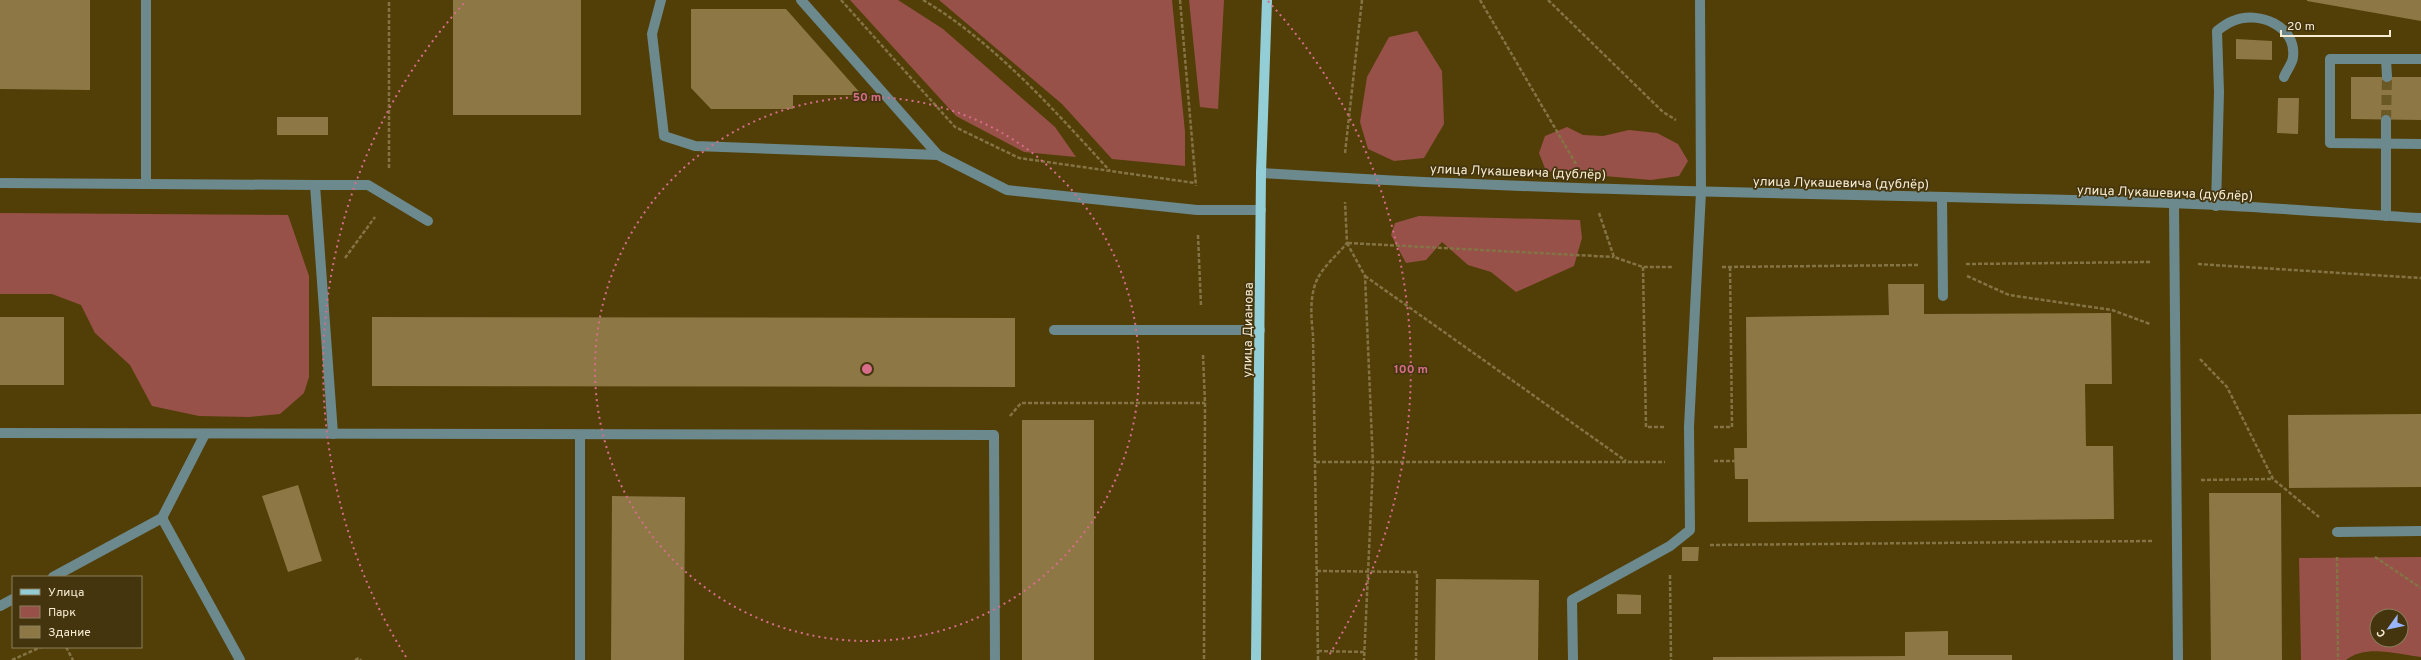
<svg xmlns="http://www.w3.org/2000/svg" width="2421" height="660" font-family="Overpass,sans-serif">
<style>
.green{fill:#985149;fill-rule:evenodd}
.building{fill:#8c7745}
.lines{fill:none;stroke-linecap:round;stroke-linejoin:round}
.minor-tunnel{stroke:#6b5925;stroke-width:10;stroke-dasharray:10 5;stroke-linecap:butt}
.path{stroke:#847344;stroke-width:2.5;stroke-dasharray:4 2;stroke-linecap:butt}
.minor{stroke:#6c898d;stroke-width:10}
.major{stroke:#93ced7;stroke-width:10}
.ring{fill:none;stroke:#d76d8b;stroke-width:2;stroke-dasharray:2 4}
.labels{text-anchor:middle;stroke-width:3.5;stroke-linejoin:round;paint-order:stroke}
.street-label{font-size:13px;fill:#f7ecd2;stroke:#44350e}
.centre{fill:#d76d8b;stroke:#44350e;stroke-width:2}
.ring-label{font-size:12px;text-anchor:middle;font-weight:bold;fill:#d76d8b;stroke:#44350e;stroke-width:3.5;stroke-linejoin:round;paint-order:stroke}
</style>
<rect width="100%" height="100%" fill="#523f07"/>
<g class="green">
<path d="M 850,0 L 898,0 L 943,29 L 1055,127 L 1076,157 L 1024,152 L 956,116 Z"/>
<path d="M 939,0 L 1172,0 L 1185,132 L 1185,166 L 1112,159 L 1062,104 Z"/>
<path d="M 1189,0 L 1224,0 L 1218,109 L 1200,107 Z"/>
<path d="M 1417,31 L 1442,71 L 1444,124 L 1424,158 L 1394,161 L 1368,149 L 1360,122 L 1367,77 L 1389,37 Z"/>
<path d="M 1567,127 L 1583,135 L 1603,136 L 1629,130 L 1657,133 L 1678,144 L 1688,161 L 1679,176 L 1651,180 L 1546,171 L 1539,153 L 1545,136 Z"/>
<path d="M 0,213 L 288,215 L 309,276 L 309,377 L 304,393 L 280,414 L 249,417 L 199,416 L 152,406 L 130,365 L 95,333 L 81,305 L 52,294 L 0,294 Z"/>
<path d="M 1419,216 L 1580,220 L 1582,238 L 1574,266 L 1516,292 L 1491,272 L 1468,265 L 1442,242 L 1426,260 L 1406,263 L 1391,235 L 1395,223 Z"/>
<path d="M 2421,557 L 2421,657 C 2398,654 2365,644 2346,660 L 2301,660 L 2299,558 ZM 2377,616 L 2401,616 L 2401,640 L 2377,640 Z"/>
</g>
<g class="building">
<path d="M 0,0 L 90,0 L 90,90 L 0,89 Z"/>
<rect x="453" y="0" width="128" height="115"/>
<path d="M 2421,0 L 2421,21 L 2307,1 L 2307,0 Z"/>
<path d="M 691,9 L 786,9 L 862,95 L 793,95 L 793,109 L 711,109 L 691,88 Z"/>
<path d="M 2236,39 L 2272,41 L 2272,60 L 2236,59 Z"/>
<path d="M 2351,77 L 2421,77 L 2421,120 L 2351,119 Z"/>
<path d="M 2278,98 L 2299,98 L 2298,134 L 2277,133 Z"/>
<rect x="277" y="117" width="51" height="18"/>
<path d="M 1888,284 L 1924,284 L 1924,314 L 2111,313 L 2112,384 L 2085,384 L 2086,446 L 2113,446 L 2114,519 L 1748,522 L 1748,479 L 1735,479 L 1734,448 L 1747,448 L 1746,317 L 1889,315 Z"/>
<rect x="0" y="317" width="64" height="68"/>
<path d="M 372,317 L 1015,318 L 1015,387 L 372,386 Z"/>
<path d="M 2421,414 L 2421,487 L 2289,488 L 2288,415 Z"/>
<rect x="1022" y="420" width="72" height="240"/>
<path d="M 298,485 L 322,561 L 288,572 L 262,496 Z"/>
<path d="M 2209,493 L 2281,493 L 2282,660 L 2211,660 Z"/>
<path d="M 612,496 L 685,497 L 684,660 L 611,660 Z"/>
<path d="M 1682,547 L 1699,547 L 1698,561 L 1682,561 Z"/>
<path d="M 1436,579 L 1539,580 L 1538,660 L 1435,660 Z"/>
<path d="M 1617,594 L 1641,595 L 1641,614 L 1617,614 Z"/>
<path d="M 1948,631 L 1948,655 L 2012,655 L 2012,660 L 1713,660 L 1713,657 L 1905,656 L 1905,632 Z"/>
</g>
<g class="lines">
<path class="minor-tunnel" d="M 2386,120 L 2387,77"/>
<g class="path">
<path d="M 841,0 L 955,127 L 1019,158 L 1195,183"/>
<path d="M 923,0 C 993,41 1055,111 1110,171"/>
<path d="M 1180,0 L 1196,186"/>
<path d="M 1480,0 L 1576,164"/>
<path d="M 1548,0 L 1663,112 L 1676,120"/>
<path d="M 1345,153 L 1362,0"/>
<path d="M 389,168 L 389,0"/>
<path d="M 1599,213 L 1614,257 L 1643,267 L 1673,267"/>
<path d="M 1198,235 L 1201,306"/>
<path d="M 1347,243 L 1365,276 L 1373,464 L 1364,660"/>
<path d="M 1348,243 L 1614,257"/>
<path d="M 345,258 L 375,217"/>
<path d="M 1966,264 L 2151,262"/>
<path d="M 2198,264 L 2421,278"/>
<path d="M 1643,267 L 1646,427 L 1665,427"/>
<path d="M 1722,267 L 1919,265"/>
<path d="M 1365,276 L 1626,461"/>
<path d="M 1967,276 L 2009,295 L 2112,310 L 2150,324"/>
<path d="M 1203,355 L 1205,403 L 1204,660"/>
<path d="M 2200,359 L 2227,387 L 2273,479 L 2319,517"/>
<path d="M 1010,416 L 1021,403 L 1205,403"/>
<path d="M 1714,427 L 1732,427 L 1730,267"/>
<path d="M 1714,461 L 1735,461"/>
<path d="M 1316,462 L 1665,462"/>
<path d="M 2201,480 L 2273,479"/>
<path d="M 1710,545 L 2153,541"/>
<path d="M 2337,557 L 2338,660"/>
<path d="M 2375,557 L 2421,588"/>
<path d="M 1317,571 L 1417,572 L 1416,660"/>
<path d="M 1670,575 L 1671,660"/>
<path d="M 66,647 L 73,660"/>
<path d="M 1318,651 L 1365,652"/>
<path d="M 12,660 L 41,647"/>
<path d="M 355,660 L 359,658 L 361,660"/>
<path d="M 1318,660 L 1313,335 C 1311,317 1309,293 1319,276 C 1326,264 1338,254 1347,243 L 1345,202"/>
</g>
<g class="minor">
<path d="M 146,0 L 146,183"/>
<path d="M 661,0 L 652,34 L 664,136 L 695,146 L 938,155"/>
<path d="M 801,0 L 938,155 L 1007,190 L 1197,210 L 1261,210"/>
<path d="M 2386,59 L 2330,59 L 2330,143 L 2421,144"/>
<path d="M 2387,77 L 2386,59 L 2421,59"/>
<path d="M 1261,173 C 1564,193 1868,193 2171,203 C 2254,206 2338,213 2421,218"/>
<path d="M 0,183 L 315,185 L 333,434"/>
<path d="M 315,185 L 368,185 L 428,221"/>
<path d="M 1942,198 L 1943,296"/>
<path d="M 2174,204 L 2178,660"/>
<path d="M 2216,206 L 2219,92 L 2217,31 C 2222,27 2227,23 2233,21 C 2258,10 2297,26 2293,57 C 2293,63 2286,71 2284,77"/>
<path d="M 2386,216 L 2386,120"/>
<path d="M 1054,330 L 1260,330"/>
<path d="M 0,433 L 994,435 L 995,660"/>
<path d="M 580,435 L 580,660"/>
<path d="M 162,518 L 205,434"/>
<path d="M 2337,532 L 2421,531"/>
<path d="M 53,577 L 162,518 L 240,660"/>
<path d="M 0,606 L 13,599"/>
<path d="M 1573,660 L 1572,600 L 1670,546 L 1690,530 L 1689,427 L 1701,192 L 1700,0"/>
</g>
<path class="major" d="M 1256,660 L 1261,173 L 1267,0"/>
</g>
<g class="ring">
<circle cx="867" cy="369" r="272"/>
<path d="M406 657A544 544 0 0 1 466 1M1268 1A544 544 0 0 1 1328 657"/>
</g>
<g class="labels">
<g class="street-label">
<text transform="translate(1518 171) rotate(2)" y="5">улица Лукашевича (дублёр)</text>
<text transform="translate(1841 182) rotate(1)" y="5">улица Лукашевича (дублёр)</text>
<text transform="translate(2165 192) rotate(2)" y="5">улица Лукашевича (дублёр)</text>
<text transform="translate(1247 330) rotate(-89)" y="5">улица Дианова</text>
</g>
</g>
<circle cx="867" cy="369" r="6" class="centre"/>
<g class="ring-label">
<text x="867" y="101">50 m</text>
<text x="1411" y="373">100 m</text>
</g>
<rect x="12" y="576" width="130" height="72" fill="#44350e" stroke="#8c7e5c"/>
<rect x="20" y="589" width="20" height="6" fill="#93ced7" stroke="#8c7e5c"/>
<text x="48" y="596" font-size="12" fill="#f7ecd2">Улица</text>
<rect x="20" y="606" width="20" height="12" fill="#985149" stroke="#8c7e5c"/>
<text x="48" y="616" font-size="12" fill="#f7ecd2">Парк</text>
<rect x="20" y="626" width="20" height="12" fill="#8c7745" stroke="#8c7e5c"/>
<text x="48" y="636" font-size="12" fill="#f7ecd2">Здание</text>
<g transform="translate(2389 628) rotate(237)"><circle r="19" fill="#44350e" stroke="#8c7e5c"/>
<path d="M0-3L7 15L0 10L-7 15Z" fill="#99b5fd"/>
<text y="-6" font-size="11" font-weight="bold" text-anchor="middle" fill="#f7ecd2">С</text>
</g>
<path d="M2281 30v6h109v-6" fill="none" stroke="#f7ecd2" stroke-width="2"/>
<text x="2287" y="30" font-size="12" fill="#f7ecd2" stroke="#44350e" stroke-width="3" paint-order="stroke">20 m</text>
</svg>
